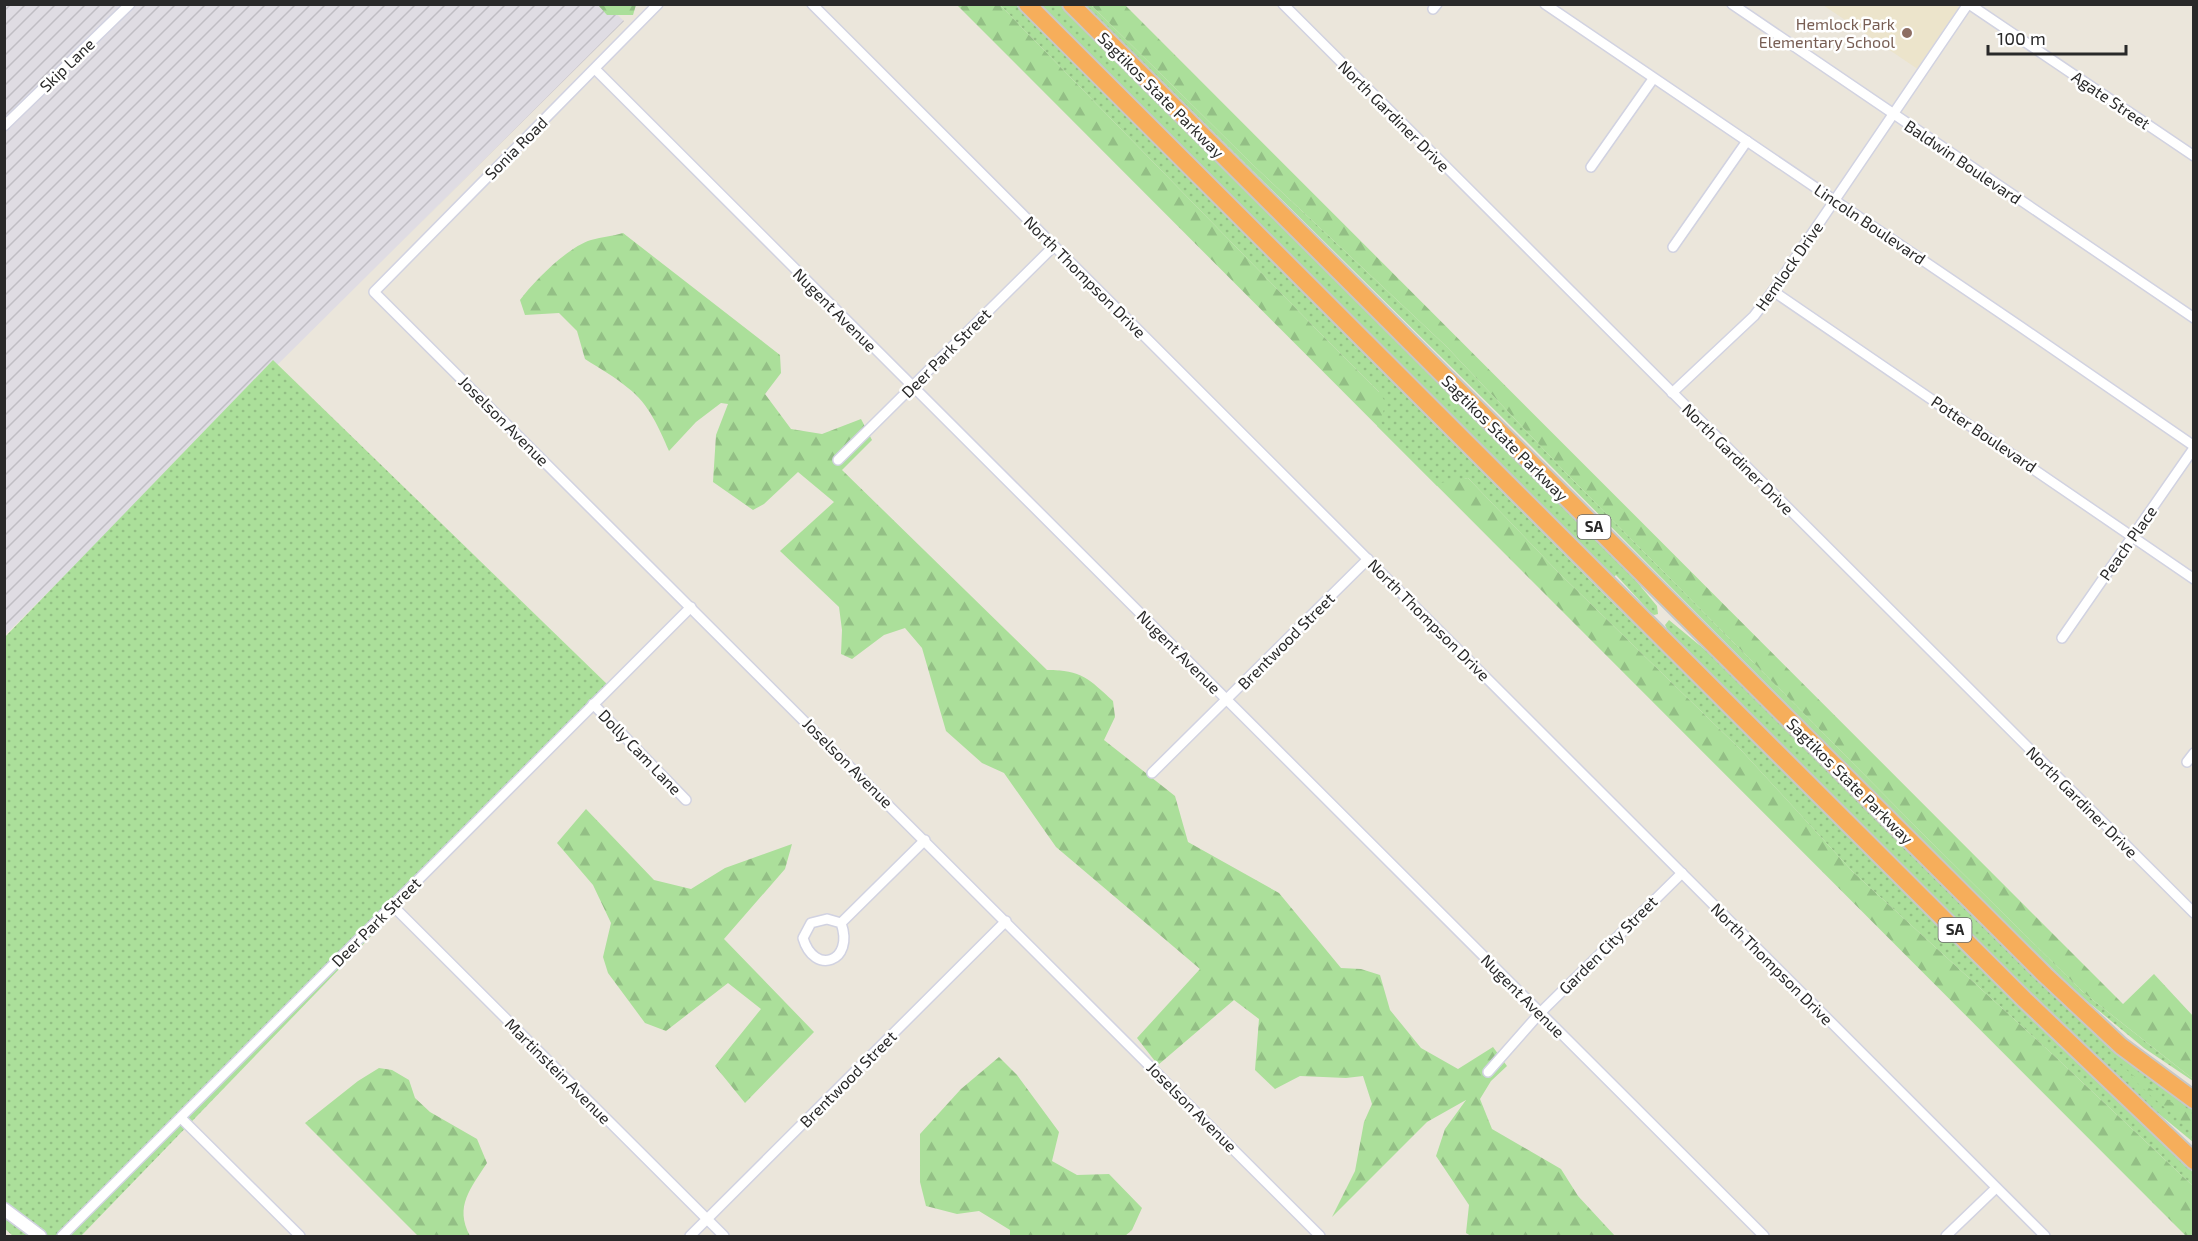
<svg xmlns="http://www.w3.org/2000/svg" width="2198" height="1241" viewBox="0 0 2198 1241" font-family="'Exo 2',sans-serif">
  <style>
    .industrial { fill: url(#industrial-furrows) }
    .education { fill: #ece4cb }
    .grass { fill: url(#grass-dots) }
    .forest { fill: url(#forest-firs) }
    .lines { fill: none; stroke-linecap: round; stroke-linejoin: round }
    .minor-casing { stroke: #d1d2e1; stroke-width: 12 }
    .tertiary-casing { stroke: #d1d2e1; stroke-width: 15 }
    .motorway-casing { stroke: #c7c7c7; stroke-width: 20 }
    .minor { stroke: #fff; stroke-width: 9 }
    .tertiary { stroke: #fff; stroke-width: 12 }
    .motorway { stroke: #f6ae5b; stroke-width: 16 }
    .education-dot { fill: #8d6e63; stroke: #fff; stroke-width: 2 }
    .labels { text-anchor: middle; stroke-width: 5; stroke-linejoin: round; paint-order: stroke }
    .shield { fill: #fff; stroke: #696969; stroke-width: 1.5 }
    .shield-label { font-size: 15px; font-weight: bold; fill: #292929 }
    .education-label { font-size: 16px; fill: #785e54; stroke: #fff; text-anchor: end }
    .street-label { font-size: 16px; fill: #292929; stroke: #fff }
  </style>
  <defs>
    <pattern id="industrial-furrows" width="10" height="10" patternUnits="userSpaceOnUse" patternTransform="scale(1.5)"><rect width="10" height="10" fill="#dfdce3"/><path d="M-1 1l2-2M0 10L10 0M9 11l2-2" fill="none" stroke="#bfbdc3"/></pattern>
    <pattern id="grass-dots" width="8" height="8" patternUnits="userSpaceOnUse" patternTransform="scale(1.5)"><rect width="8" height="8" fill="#abdf9a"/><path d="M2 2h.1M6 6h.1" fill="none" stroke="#93bf85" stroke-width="1.8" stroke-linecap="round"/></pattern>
    <pattern id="forest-firs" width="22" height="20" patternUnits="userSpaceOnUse" patternTransform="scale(1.5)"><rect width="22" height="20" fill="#abdf9a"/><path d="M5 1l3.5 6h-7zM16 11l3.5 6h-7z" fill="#93bf85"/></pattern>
  </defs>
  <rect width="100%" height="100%" fill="#ebe6db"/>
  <polygon class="industrial" points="5,5 607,5 624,21 5,635"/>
  <polygon class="education" points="1823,5 1968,5 1922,72"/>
  <g class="grass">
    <polygon points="1000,5 1016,5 1607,597 2067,1052 2193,1172 2193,1186 2049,1051 1853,872 1741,750 1558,572 1468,478 1437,486 1377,426 1379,392 1317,330"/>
    <polygon points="1035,5 1062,5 1612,552 1657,606 1658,614 1654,615 1650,612 1616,575 1613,578"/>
    <polygon points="1085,5 1091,5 1253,165 1446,346 1565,472 1925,836 2084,993 2193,1079 2193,1081 2144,1048 2076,992 1878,796 1526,441"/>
    <polygon points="273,360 611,688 81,1236 13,1236 4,1228 4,638"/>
    <polygon points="1669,620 1715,658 2078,1017 2131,1064 2193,1106 2193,1142 2102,1067 1706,675 1667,629 1665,625"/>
  </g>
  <g class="forest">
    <polygon points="598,5 636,5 633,15 607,15"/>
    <polygon points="957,5 1000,5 1317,330 1379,392 1386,403 1380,422 1440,483 1468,478 1558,572 1741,750 1853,872 2049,1051 2193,1186 2193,1236 2186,1236"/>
    <polygon points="1091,5 1125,5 2123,1004 2154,974 2193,1016 2193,1079 2084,993 1925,836 1565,472 1446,346 1253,165"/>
    <path d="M 623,233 L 780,355 L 781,373 L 765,394 L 791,429 L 822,434 L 861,419 L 872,440 L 842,470 L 1047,670 C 1082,670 1089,679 1113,701 L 1115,717 L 1104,740 L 1175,796 L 1188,842 L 1279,893 L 1341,968 L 1361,969 L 1380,975 L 1390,1010 L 1421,1048 L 1458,1069 L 1493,1047 L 1507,1066 L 1491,1081 L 1480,1099 L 1492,1129 L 1561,1169 L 1578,1196 L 1615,1236 L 1471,1236 L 1466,1233 L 1469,1205 L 1436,1156 L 1445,1129 L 1466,1100 L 1427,1122 L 1332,1217 L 1355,1171 L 1364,1122 L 1372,1104 L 1363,1076 L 1346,1078 L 1300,1076 L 1275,1089 L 1255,1070 L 1259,1019 L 1234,1000 L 1158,1065 L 1137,1038 L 1200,969 L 1056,847 L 1004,773 L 982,763 L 946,731 L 922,648 L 905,628 L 884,635 L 852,659 L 841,654 L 842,630 L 839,607 L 780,551 L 834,502 L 798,472 L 764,504 L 753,510 L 713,482 L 716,435 L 728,404 L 721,403 L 696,422 L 669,451 C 659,428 649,404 628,388 C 615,377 599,368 585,359 L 577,331 L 559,313 L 525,315 L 520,300 C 534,281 568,247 591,240 C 602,237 613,236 623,233 Z"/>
    <polygon points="586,809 654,880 691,889 725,868 792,844 785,869 724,939 814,1032 745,1103 715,1066 761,1009 728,983 666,1031 645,1023 608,973 603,957 611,923 593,885 557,843"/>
    <polygon points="2105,1052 2146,1086 2193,1116 2193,1131 2151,1096"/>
    <polygon points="999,1057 1017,1075 1059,1132 1052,1161 1077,1175 1109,1174 1142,1208 1132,1230 1125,1236 1010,1236 1010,1230 979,1211 957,1214 926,1206 920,1182 920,1134 961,1089"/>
    <path d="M 379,1068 L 392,1070 L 409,1080 L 415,1098 L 430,1112 L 477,1139 L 487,1163 C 471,1188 454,1206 470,1236 L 418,1236 L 305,1123 L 358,1081 Z"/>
  </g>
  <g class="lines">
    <g class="minor-casing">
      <g id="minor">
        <polyline points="658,4 374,292 1320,1236"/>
        <polyline points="812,4 2045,1236"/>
        <polyline points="1283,4 2194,913"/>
        <polyline points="1545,4 2021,327 2194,446"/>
        <polyline points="1732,4 2194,318"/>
        <polyline points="1969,4 2194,156"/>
        <polyline points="1433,9 1437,4"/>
        <polyline points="595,69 1764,1236"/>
        <polyline points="4,126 130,4"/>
        <polyline points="1591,167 1653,79"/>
        <polyline points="1673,247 1747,141"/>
        <polyline points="1773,291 2194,579"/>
        <polyline points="1672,393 1754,316 1773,291 1968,4"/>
        <polyline points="838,460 1054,246"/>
        <polyline points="2062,638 2194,448"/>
        <polyline points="593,704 686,800"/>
        <polyline points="2187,762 2194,753"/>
        <polyline points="1152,773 1368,559"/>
        <polyline points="392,905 724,1236"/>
        <path d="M 841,923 C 855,962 814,976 803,938 L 811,923 L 827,919 L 841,923 L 925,840"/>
        <polyline points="1488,1072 1540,1013 1682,873"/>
        <polyline points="181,1118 300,1236"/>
        <polyline points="62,1236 691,607"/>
        <polyline points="690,1236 1006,921"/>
        <polyline points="1946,1236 1996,1188"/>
      </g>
    </g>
    <g class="tertiary-casing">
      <polyline id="tertiary" points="4,1209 40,1236"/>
    </g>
    <g class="motorway-casing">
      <g id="motorway">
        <polyline points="1027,4 2025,1000 2194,1161"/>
        <polyline points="1071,4 2045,975 2121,1046 2194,1100"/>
      </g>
    </g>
    <use href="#minor" class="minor"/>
    <use href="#tertiary" class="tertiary"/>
    <use href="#motorway" class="motorway"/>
  </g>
  <circle class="education-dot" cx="1907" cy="33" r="6"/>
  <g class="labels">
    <g class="shield">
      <rect x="1577.5" y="515" width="33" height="24" rx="4.5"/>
      <rect x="1938.5" y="918" width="33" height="24" rx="4.5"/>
    </g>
    <g class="shield-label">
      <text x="1594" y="532">SA</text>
      <text x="1955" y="935">SA</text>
    </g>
    <g class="education-label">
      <text x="1895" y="30">Hemlock Park<tspan x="1895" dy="18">Elementary School</tspan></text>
    </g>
    <g class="street-label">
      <text transform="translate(67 65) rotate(-44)" y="6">Skip Lane</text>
      <text transform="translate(1161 95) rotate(45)" y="6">Sagtikos State Parkway</text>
      <text transform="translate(2111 100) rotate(34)" y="6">Agate Street</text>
      <text transform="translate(1394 116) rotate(45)" y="6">North Gardiner Drive</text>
      <text transform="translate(516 148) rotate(-45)" y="6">Sonia Road</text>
      <text transform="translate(1963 162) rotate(34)" y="6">Baldwin Boulevard</text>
      <text transform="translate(1870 224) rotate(34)" y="6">Lincoln Boulevard</text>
      <text transform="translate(1789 266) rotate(-55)" y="6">Hemlock Drive</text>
      <text transform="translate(1085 277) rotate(45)" y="6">North Thompson Drive</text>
      <text transform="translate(835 310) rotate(45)" y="6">Nugent Avenue</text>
      <text transform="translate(946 353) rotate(-45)" y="6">Deer Park Street</text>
      <text transform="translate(504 421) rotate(45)" y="6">Joselson Avenue</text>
      <text transform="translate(1984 434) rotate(34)" y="6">Potter Boulevard</text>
      <text transform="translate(1505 438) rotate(45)" y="6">Sagtikos State Parkway</text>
      <text transform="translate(1738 459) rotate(45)" y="6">North Gardiner Drive</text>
      <text transform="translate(2128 543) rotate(-55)" y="6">Peach Place</text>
      <text transform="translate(1429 620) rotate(45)" y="6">North Thompson Drive</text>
      <text transform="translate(1286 641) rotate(-45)" y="6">Brentwood Street</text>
      <text transform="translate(1179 652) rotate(45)" y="6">Nugent Avenue</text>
      <text transform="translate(640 752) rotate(46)" y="6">Dolly Cam Lane</text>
      <text transform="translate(848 763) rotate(45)" y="6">Joselson Avenue</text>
      <text transform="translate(1850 781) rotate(45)" y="6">Sagtikos State Parkway</text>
      <text transform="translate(2082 802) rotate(45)" y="6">North Gardiner Drive</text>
      <text transform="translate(376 922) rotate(-45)" y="6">Deer Park Street</text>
      <text transform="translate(1608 945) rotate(-45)" y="6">Garden City Street</text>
      <text transform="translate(1772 964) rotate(45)" y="6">North Thompson Drive</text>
      <text transform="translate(1523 996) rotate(45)" y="6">Nugent Avenue</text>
      <text transform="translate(558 1071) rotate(45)" y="6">Martinstein Avenue</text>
      <text transform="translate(848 1079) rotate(-45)" y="6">Brentwood Street</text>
      <text transform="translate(1192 1107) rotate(45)" y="6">Joselson Avenue</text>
    </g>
  </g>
  <rect width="2198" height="1241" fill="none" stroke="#292929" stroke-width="12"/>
  <path d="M1988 45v9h138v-9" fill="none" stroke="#292929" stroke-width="3"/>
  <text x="1997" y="45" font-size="18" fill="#292929" stroke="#ffffff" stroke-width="4.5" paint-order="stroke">100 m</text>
</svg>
